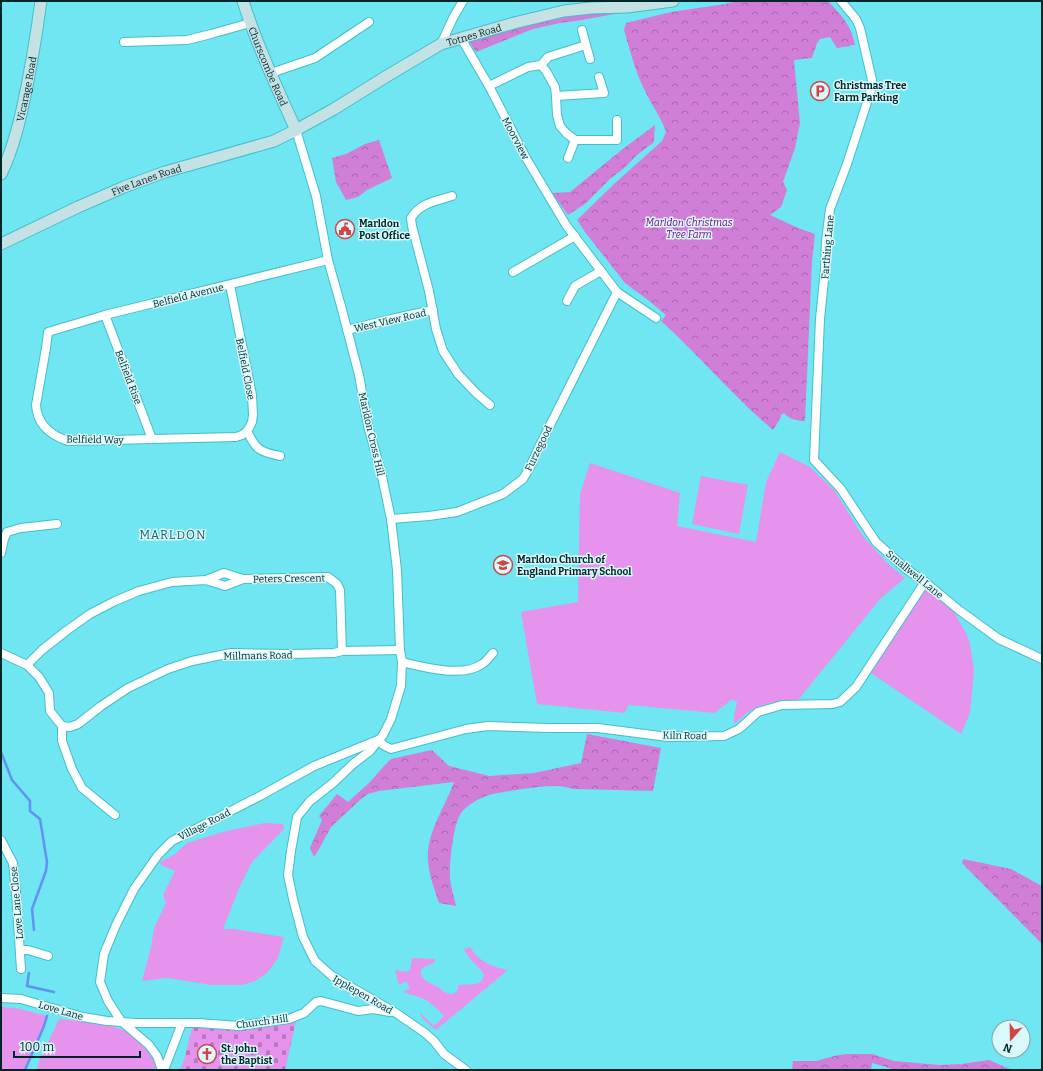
<svg xmlns="http://www.w3.org/2000/svg" width="1043" height="1071" viewBox="0 0 1043 1071" font-family="Bitter,serif">
  <style>
    .green { fill: #e693ee }
    .forest { fill: url(#forest-crowns) }
    .cemetery { fill: url(#cemetery-stones) }
    .lines { fill: none; stroke-linecap: round; stroke-linejoin: round }
    .stream { stroke: #6291f4; stroke-width: 2.5 }
    .street-casing { stroke: #43bfca; stroke-width: 10 }
    .secondary-casing { stroke: #43bfca; stroke-width: 13 }
    .street { stroke: #fff; stroke-width: 8 }
    .secondary { stroke: #c4e2e4; stroke-width: 11 }
    .labels { text-anchor: middle; stroke-width: 3; stroke-linejoin: round; paint-order: stroke }
    .street-label { font-size: 10px; fill: #002529; stroke: #daf9fc }
    .poi-label { font-size: 10px; font-weight: bold; fill: #002529; stroke: #daf9fc; text-anchor: start }
    .park-label { font-size: 10px; font-style: italic; fill: #72027e; stroke: #daf9fc }
    .quarter-label { font-size: 12px; letter-spacing: 1px; fill: #1f6066; stroke: #daf9fc }
  </style>
  <defs>
    <pattern id="forest-crowns" width="20" height="18" patternUnits="userSpaceOnUse"><rect width="20" height="18" fill="#d17ed9"/><path d="M2 6a3 3 0 1 1 6 0M12 15a3 3 0 1 1 6 0" fill="none" stroke="#a767b0"/></pattern>
    <pattern id="cemetery-stones" width="16" height="16" patternUnits="userSpaceOnUse"><rect width="16" height="16" fill="#e693ee"/><path d="M2 7V4a2 2 0 0 1 4 0v3zM10 15v-3a2 2 0 0 1 4 0v3z" fill="#b878c1"/></pattern>
  </defs>
  <rect width="100%" height="100%" fill="#6fe6f1"/>
  <g class="green">
    <polygon points="780,452 810,467 835,491 863,536 887,563 905,578 881,598 798,700 773,702 751,710 734,724 734,716 737,701 731,700 715,713 629,705 624,713 537,704 521,612 578,602 580,494 590,463 680,493 677,526 756,542 766,482"/>
    <polygon points="701,476 748,485 739,534 692,524"/>
    <polygon points="926,589 954,612 966,633 970,644 974,671 970,713 961,734 871,673"/>
    <polygon points="265,823 283,824 284,829 252,862 240,886 223,929 233,929 284,937 278,958 267,973 255,981 242,985 212,985 167,978 142,981 151,947 154,928 166,903 163,895 175,871 161,865 160,862 175,854 187,843 226,831"/>
    <path d="M 470,947 C 479,962 492,967 508,970 L 436,1030 L 424,1020 L 419,1012 L 434,1026 L 444,1016 C 437,1009 430,1001 421,998 C 415,995 409,995 403,992 L 410,988 L 406,981 L 399,985 L 395,970 C 400,970 405,974 410,970 L 412,958 L 434,959 L 435,960 L 434,963 C 430,965 422,966 421,971 C 419,980 433,984 438,987 C 443,991 449,996 455,993 C 458,991 458,987 459,985 C 469,984 483,987 484,974 C 479,967 466,956 464,949 Z"/>
    <polygon points="1,1007 16,1008 47,1016 44,1026 25,1070 1,1070"/>
    <polygon points="59,1019 90,1022 109,1025 126,1031 144,1045 152,1054 157,1066 154,1070 37,1070 38,1064"/>
  </g>
  <g class="forest">
    <path d="M 738,1 L 828,1 C 842,16 851,25 855,45 L 850,45 L 850,46 L 837,48 L 830,37 L 820,39 L 817,43 L 812,58 L 794,60 L 800,123 L 795,148 L 783,182 L 787,190 L 781,207 L 770,215 L 798,228 L 815,234 L 812,261 L 805,421 C 797,421 789,419 784,413 L 781,415 L 780,419 L 773,430 C 733,396 700,356 661,321 L 666,315 L 648,300 L 625,283 L 585,232 L 577,220 L 614,184 L 662,141 L 666,132 C 661,117 652,105 645,91 C 635,71 630,50 624,30 L 626,23 L 671,12 L 725,4 Z"/>
    <polygon points="615,9 620,13 576,21 560,23 533,29 476,52 468,40 552,17"/>
    <polygon points="655,125 654,142 637,155 623,169 611,178 585,204 568,215 552,193 570,192 624,148"/>
    <polygon points="379,140 392,178 367,190 358,197 346,200 336,182 332,158 346,154 365,144"/>
    <path d="M 587,734 L 661,748 L 653,791 C 627,790 602,790 576,789 C 570,789 564,786 558,786 C 542,786 526,788 510,791 C 503,792 495,793 489,795 C 479,798 467,805 461,813 C 453,824 449,865 450,879 C 451,888 454,897 456,906 L 439,903 C 435,890 429,876 428,861 C 426,832 445,808 454,782 L 412,787 L 379,791 L 368,794 L 361,799 L 331,827 L 319,849 L 314,857 L 310,848 L 322,820 L 319,816 L 337,794 L 348,802 L 370,782 L 384,766 L 391,759 L 432,750 L 449,766 L 489,776 L 534,773 L 581,763 Z"/>
    <polygon points="963,859 1011,869 1042,886 1042,944 962,863"/>
    <polygon points="847,1054 872,1054 894,1061 940,1065 961,1064 989,1060 1012,1070 896,1070 872,1063 871,1070 792,1070 793,1061 816,1061 838,1055"/>
  </g>
  <polygon class="cemetery" points="296,1021 285,1070 180,1070 184,1060 193,1024 248,1028"/>
  <g class="lines">
    <g class="stream">
      <polyline points="1,752 12,780 30,801 30,811 40,819 47,862 46,871 32,909 34,930"/>
      <polyline points="29,973 27,986 54,992"/>
      <polyline points="25,1070 44,1026 47,1016"/>
    </g>
    <g class="street-casing">
      <g id="street">
        <polyline points="841,1 856,19 860,28 872,80 871,90 847,164 830,209 826,241 825,270 820,319 814,460 841,489 876,542 906,569 925,582 959,610 999,639 1042,659"/>
        <polyline points="582,30 586,45"/>
        <polyline points="461,38 489,86 526,158 566,225 617,292 656,318"/>
        <polyline points="124,42 187,40 211,34 250,23"/>
        <polyline points="441,44 454,16 463,1"/>
        <polyline points="541,65 548,57 586,45 590,59"/>
        <polyline points="271,73 315,58 369,22"/>
        <polyline points="489,86 528,67 541,65 546,71 555,87 556,96 557,115 560,126 566,133 575,140 617,140 617,120"/>
        <polyline points="556,96 604,93 599,77"/>
        <polyline points="296,130 316,196 328,260 341,306 359,375 368,426 381,472 391,519 397,570 400,650 402,662 401,686 391,719 383,735 370,751 353,764 333,783 310,801 297,817 291,851 288,875 293,899 303,937 315,961 332,976 396,1013 425,1033 434,1041 444,1054 466,1070"/>
        <polyline points="568,158 575,140"/>
        <path d="M 452,196 C 436,201 420,203 411,218 L 412,226 L 429,291 L 436,329 L 443,351 L 458,374 L 476,393 L 490,405"/>
        <polyline points="513,272 575,236"/>
        <path d="M 230,285 L 252,395 L 253,415 L 252,422 L 249,428 L 247,431 C 256,450 260,452 280,456"/>
        <polyline points="567,301 575,286 601,271"/>
        <polyline points="105,315 152,439"/>
        <polyline points="347,330 391,319 433,310"/>
        <path d="M 247,431 L 242,435 L 236,437 L 68,441 C 50,435 37,424 36,405 L 46,348 L 48,332 L 105,315 L 328,260"/>
        <polyline points="391,519 429,516 457,512 503,494 523,479 530,467 538,449 617,292"/>
        <polyline points="1,553 4,539 7,532 21,528 57,524"/>
        <polyline points="206,580 224,573 243,579 328,577 337,584 340,590 342,651"/>
        <polyline points="1,653 27,665 39,677 49,693 50,711 62,726 62,741 72,769 82,788 115,815"/>
        <path d="M 402,662 C 423,667 463,678 482,664 C 486,662 490,656 493,653"/>
        <polyline points="27,665 42,650 66,631 90,614 115,601 139,591 172,582 206,580 225,586 243,579"/>
        <polyline points="62,726 70,727 78,724 101,706 128,688 168,669 192,661 231,653 291,654 334,653 342,651 400,650"/>
        <polyline points="379,740 383,745 391,749 466,729 488,726 549,728 598,728 668,737 724,736 739,729 758,712 782,705 833,704 840,702 856,687 925,582"/>
        <polyline points="1,840 13,863 16,892 21,969"/>
        <polyline points="20,950 28,950 48,956"/>
        <polyline points="1,998 21,999 83,1017 107,1021 136,1023 198,1023 239,1026 289,1019 304,1013 316,1002 321,1001 358,1011 373,1009 390,1012"/>
        <polyline points="162,1070 157,1056 149,1045 121,1021 108,1001 100,982 104,954 116,925 134,889 158,855 172,841 260,796 314,766 378,740"/>
        <polyline points="164,1070 182,1023"/>
      </g>
    </g>
    <g class="secondary-casing">
      <g id="secondary">
        <path id="s1" d="M 243,1 C 257,45 277,88 296,130"/>
        <path id="s2" d="M 1,174 C 11,154 17,132 22,110 C 30,74 36,38 41,1"/>
        <path id="s3" d="M 1,244 L 78,207 L 124,187 L 165,172 L 274,141 L 296,130 L 334,109 L 387,76 L 441,44 L 514,23 L 564,11 L 591,8 L 627,7 L 673,1"/>
      </g>
    </g>
    <use href="#street" class="street"/>
    <use href="#secondary" class="secondary"/>
  </g>
  <defs>
    <g id="parking-ring" transform="scale(1)"><circle r="9.5" fill="#daf9fc" stroke="#d34446" stroke-width="1.5"/><path d="M-3.5-5.5H1a3.5 3.5 0 0 1 0 7H-1V5.5H-3.5ZM-1-3.4V-.6H.8a1.4 1.4 0 0 0 0-2.8Z" fill="#d34446"/></g>
    <g id="civic-ring" transform="scale(1)"><circle r="9.5" fill="#daf9fc" stroke="#d34446" stroke-width="1.5"/><path d="M-.6-6.5H3V-4.5H.6V-3L4-1V1h2V6H-6V1h2V-1L-.6-3ZM-1.2 2.5V6h2.4V2.5Z" fill="#d34446"/></g>
    <g id="school-ring" transform="scale(1)"><circle r="9.5" fill="#daf9fc" stroke="#d34446" stroke-width="1.5"/><path d="M0-5L7-2L0 1L-7-2ZM-4 1L0 2.5L4 1V4Q0 6-4 4Z" fill="#d34446"/></g>
    <g id="church-ring" transform="scale(1)"><circle r="9.5" fill="#daf9fc" stroke="#d34446" stroke-width="1.5"/><path d="M-1.2-6h2.4v3.5h3.3v2.4h-3.3V6h-2.4V-.1h-3.3v-2.4h3.3Z" fill="#d34446"/></g>
  </defs>
  <g fill-rule="evenodd">
    <use href="#parking-ring" x="820" y="91"/>
    <use href="#civic-ring" x="345" y="229"/>
    <use href="#school-ring" x="503" y="565"/>
    <use href="#church-ring" x="207" y="1054"/>
  </g>
  <g class="labels">
    <g class="street-label">
      <text dy="4" stroke="none"><textPath href="#s3" startOffset="520">Totnes Road</textPath></text>
      <text dy="4" stroke="none"><textPath href="#s1" startOffset="70">Churscombe Road</textPath></text>
      <text dy="4" stroke="none"><textPath href="#s2" startOffset="89">Vicarage Road</textPath></text>
      <text transform="translate(516 138) rotate(62)" y="4">Moorview</text>
      <text dy="4" stroke="none"><textPath href="#s3" startOffset="159">Five Lanes Road</textPath></text>
      <text transform="translate(827 247) rotate(-85)" y="4">Farthing Lane</text>
      <text transform="translate(188 295) rotate(-14)" y="4">Belfield Avenue</text>
      <text transform="translate(390 320) rotate(-13)" y="4">West View Road</text>
      <text transform="translate(246 369) rotate(79)" y="4">Belfield Close</text>
      <text transform="translate(129 377) rotate(69)" y="4">Belfield Rise</text>
      <text transform="translate(372 434) rotate(77)" y="4">Marldon Cross Hill</text>
      <text transform="translate(95 439) rotate(1)" y="4">Belfield Way</text>
      <text transform="translate(538 448) rotate(-64)" y="4">Furzegood</text>
      <text transform="translate(915 574) rotate(39)" y="4">Smallwell Lane</text>
      <text transform="translate(289 578) rotate(-1)" y="4">Peters Crescent</text>
      <text transform="translate(258 655) rotate(-1)" y="4">Millmans Road</text>
      <text transform="translate(685 735) rotate(1)" y="4">Kiln Road</text>
      <text transform="translate(204 824) rotate(-27)" y="4">Village Road</text>
      <text transform="translate(16 903) rotate(-95)" y="4">Love Lane Close</text>
      <text transform="translate(363 994) rotate(30)" y="4">Ipplepen Road</text>
      <text transform="translate(61 1010) rotate(16)" y="4">Love Lane</text>
      <text transform="translate(262 1021) rotate(-8)" y="4">Church Hill</text>
    </g>
    <g class="poi-label">
      <text x="834" y="89">Christmas Tree<tspan x="834" dy="12">Farm Parking</tspan></text>
      <text x="359" y="227">Marldon<tspan x="359" dy="12">Post Office</tspan></text>
      <text x="517" y="563">Marldon Church of<tspan x="517" dy="12">England Primary School</tspan></text>
      <text x="221" y="1052">St. John<tspan x="221" dy="12">the Baptist</tspan></text>
    </g>
    <g class="park-label">
      <text x="689" y="226">Marldon Christmas<tspan x="689" dy="12">Tree Farm</tspan></text>
    </g>
    <g class="quarter-label">
      <text x="173" y="539">MARLDON</text>
    </g>
  </g>
  <rect width="1043" height="1071" fill="none" stroke="#002529" stroke-width="4"/>
  <g transform="translate(1011 1039) rotate(200)"><circle r="19" fill="#daf9fc" stroke="#83a4a8"/>
  <path d="M0-3L7 15L0 10L-7 15Z" fill="#d34446"/>
  <text y="-6" font-size="11" font-weight="bold" text-anchor="middle" fill="#002529">N</text>
  </g>
  <path d="M14 1051v6h126v-6" fill="none" stroke="#002529" stroke-width="2"/>
  <text x="20" y="1051" font-size="12" fill="#002529" stroke="#daf9fc" stroke-width="3" paint-order="stroke">100 m</text>
</svg>
